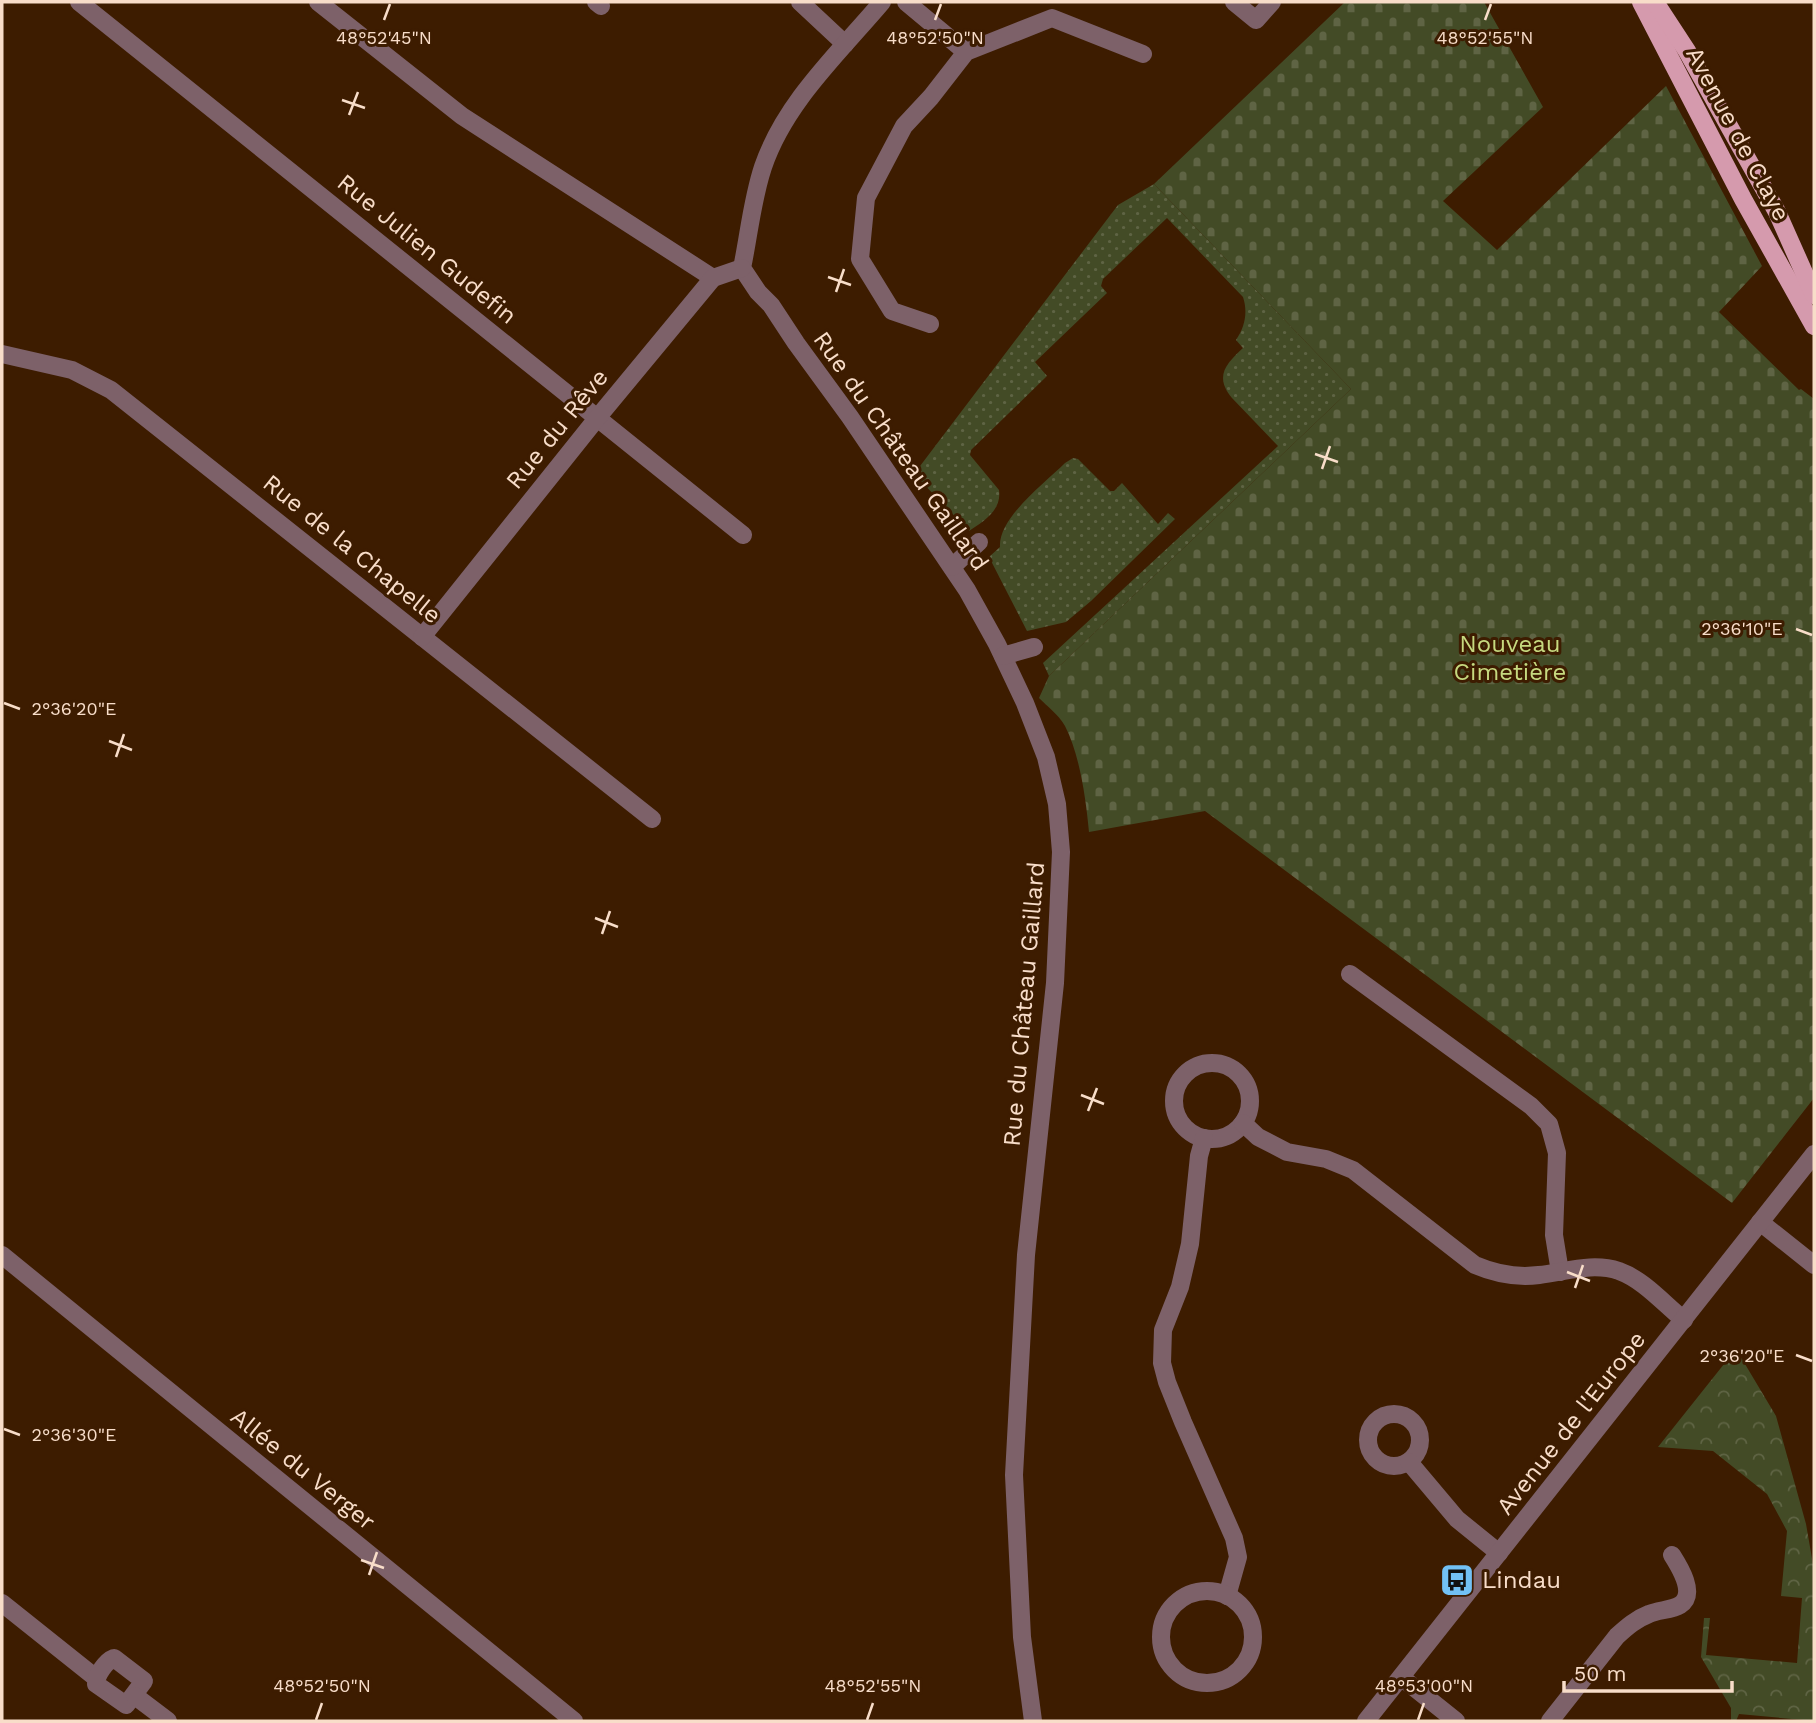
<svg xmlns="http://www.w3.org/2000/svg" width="1816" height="1723" viewBox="0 0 1816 1723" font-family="'Work Sans',sans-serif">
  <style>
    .grass { fill: url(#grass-dots) }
    .cemetery { fill: url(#cemetery-stones) }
    .park { fill: url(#park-crowns) }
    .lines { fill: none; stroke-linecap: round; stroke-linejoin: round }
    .street { stroke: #7d6169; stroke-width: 18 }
    .primary { stroke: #d59aad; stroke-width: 18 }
    .ticks { fill: none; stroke: #f8ddc9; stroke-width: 2.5 }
    .labels { text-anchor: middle; stroke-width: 6; stroke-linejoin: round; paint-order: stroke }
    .street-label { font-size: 24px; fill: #f8ddc9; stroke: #3d1c00 }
    .park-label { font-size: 24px; fill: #c6d97f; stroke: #3d1c00 }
    .poi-label { font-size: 24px; fill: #f8ddc9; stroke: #3d1c00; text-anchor: start }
    .ticks-label { font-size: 18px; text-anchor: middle; fill: #f8ddc9; stroke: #3d1c00; stroke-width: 6; stroke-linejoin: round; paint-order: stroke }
  </style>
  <defs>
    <pattern id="grass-dots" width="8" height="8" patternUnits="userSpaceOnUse" patternTransform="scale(1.75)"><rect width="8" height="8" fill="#434b26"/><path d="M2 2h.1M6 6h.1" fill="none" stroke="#5f6444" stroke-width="1.8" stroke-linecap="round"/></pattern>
    <pattern id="cemetery-stones" width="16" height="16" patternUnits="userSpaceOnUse" patternTransform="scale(1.75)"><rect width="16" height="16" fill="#434b26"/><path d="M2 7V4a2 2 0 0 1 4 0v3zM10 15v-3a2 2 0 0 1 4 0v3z" fill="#5f6444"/></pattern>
    <pattern id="park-crowns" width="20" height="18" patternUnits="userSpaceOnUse" patternTransform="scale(1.75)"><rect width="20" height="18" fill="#434b26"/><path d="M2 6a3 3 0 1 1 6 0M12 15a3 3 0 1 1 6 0" fill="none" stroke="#5f6444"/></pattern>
  </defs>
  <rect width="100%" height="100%" fill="#3d1c00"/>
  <g class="grass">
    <path d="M 1154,184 L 1351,389 L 1049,676 L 1043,663 L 1278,446 L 1232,398 C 1214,376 1226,364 1243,348 L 1236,340 C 1245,327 1248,312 1243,297 L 1167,218 L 1103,279 L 1101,286 L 1107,293 L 1035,362 L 1047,376 L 971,450 L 970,455 L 999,490 C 1002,510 984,521 969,531 L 914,474 L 1118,205 Z"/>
    <path d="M 1073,458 L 1078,459 L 1110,491 L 1114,491 L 1122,483 L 1158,524 L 1168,513 L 1175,519 L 1091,601 L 1066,622 L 1027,631 L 989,557 L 1000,547 C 998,518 1045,483 1065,463 Z"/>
  </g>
  <path class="cemetery" d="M 1345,2 L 1484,2 L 1543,107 L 1443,201 L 1497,250 L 1666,86 L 1762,266 L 1719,312 L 1799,390 L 1801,389 L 1814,399 L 1814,1098 L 1732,1203 L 1205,811 L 1089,832 C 1086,800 1080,755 1065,726 C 1059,715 1047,706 1039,698 L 1049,676 L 1351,389 L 1154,184 Z"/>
  <polygon class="park" points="1736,1349 1776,1416 1806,1524 1814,1570 1814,1721 1739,1714 1736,1721 1731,1721 1731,1708 1701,1657 1704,1618 1710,1618 1706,1655 1797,1663 1802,1598 1781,1596 1787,1531 1767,1494 1713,1451 1658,1447"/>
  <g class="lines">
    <g class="street">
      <polyline points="79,2 743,535"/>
      <polyline points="318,2 462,116 713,278"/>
      <polyline points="596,2 601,6"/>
      <polyline points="800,2 845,44"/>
      <path d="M 882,2 C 839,53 785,102 763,167 C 752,200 749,235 742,268 L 758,292 L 771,305 L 796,343 L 850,417 L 967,590 L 997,644 L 1025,703 L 1046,757 L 1057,804 L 1061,852 L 1055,983 L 1026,1255 L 1014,1475 L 1022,1637 L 1033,1721"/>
      <polyline points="906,2 966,52"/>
      <polyline points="1234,2 1256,20 1272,2"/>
      <polyline points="930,324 892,311 860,259 866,198 904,126 931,97 966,52 1052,18 1143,54"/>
      <polyline points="2,354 72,370 111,390 652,819"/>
      <polyline points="952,567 979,542"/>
      <polyline points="422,637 598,417 713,278 742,268"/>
      <polyline points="1003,656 1034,647"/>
      <polyline points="1350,974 1531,1106 1549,1124 1557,1153 1554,1235 1560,1272"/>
      <circle cx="1212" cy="1101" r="38"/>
      <path d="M 1243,1123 L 1258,1137 L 1287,1152 L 1326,1159 L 1353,1170 L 1475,1265 C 1496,1274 1516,1278 1539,1275 C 1566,1272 1592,1262 1619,1271 C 1644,1280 1664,1304 1684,1320"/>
      <polyline points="1204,1138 1199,1156 1190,1244 1180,1287 1163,1330 1162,1363 1167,1382 1183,1422 1234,1538 1238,1557 1227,1596"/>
      <polyline points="1760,1222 1814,1265"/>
      <polyline points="2,1255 574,1721"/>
      <circle cx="1394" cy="1440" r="26"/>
      <polyline points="1409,1462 1457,1519 1499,1553"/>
      <circle cx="1207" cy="1637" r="46"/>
      <polyline points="2,1603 96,1678"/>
      <path d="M 114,1658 L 144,1681 L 126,1705 L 96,1684 C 96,1675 106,1661 114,1658 Z"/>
      <polyline points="1401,1677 1456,1721"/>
      <polyline points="135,1696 168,1721"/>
      <polyline points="1366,1721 1814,1154"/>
      <path d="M 1550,1721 L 1617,1636 C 1627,1627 1636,1619 1649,1614 C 1658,1610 1672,1610 1680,1605 C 1697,1594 1679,1566 1672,1555"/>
    </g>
    <g class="primary">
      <polyline points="1641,2 1743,199 1814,326"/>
      <polyline points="1655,2 1687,51 1777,212 1814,295"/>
    </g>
  </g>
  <path class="ticks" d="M 384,20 L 390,4M 935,20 L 941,4M 1485,20 L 1491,4M 342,100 L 365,108M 349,115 L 358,92M 828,277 L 851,285M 836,292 L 844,269M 1315,454 L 1338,462M 1322,469 L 1330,446M 1796,629 L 1812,635M 4,703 L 20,709M 109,741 L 132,750M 116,757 L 124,734M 595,918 L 618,927M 602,934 L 610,911M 1081,1095 L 1104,1104M 1088,1111 L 1097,1088M 1567,1272 L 1590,1281M 1575,1288 L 1583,1265M 1796,1355 L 1812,1361M 4,1429 L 20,1435M 361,1560 L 384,1568M 369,1575 L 377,1552M 316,1720 L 322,1703M 867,1720 L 873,1703M 1418,1720 L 1424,1703"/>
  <defs>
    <g id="bus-square" transform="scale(1.75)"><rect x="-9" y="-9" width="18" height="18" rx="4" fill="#72c1f5" stroke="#3d1c00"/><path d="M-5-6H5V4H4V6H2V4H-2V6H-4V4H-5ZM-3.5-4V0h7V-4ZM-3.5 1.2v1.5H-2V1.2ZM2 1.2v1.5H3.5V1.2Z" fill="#111"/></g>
  </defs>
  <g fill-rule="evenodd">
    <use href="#bus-square" x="1457" y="1580"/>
  </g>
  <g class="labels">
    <g class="street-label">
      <text transform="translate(1738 134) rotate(62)" y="8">Avenue de Claye</text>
      <text transform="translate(427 249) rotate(39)" y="8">Rue Julien Gudefin</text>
      <text transform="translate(557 429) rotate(-51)" y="8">Rue du Rêve</text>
      <text transform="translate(901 451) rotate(55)" y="8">Rue du Château Gaillard</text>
      <text transform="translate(352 549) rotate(39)" y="8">Rue de la Chapelle</text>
      <text transform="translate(1024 1004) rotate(-85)" y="8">Rue du Château Gaillard</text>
      <text transform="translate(1571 1423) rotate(-52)" y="8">Avenue de l'Europe</text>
      <text transform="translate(303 1469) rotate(39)" y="8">Allée du Verger</text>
    </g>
    <g class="park-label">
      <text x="1510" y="652">Nouveau<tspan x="1510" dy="28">Cimetière</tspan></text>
    </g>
    <g class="poi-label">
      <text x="1482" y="1588">Lindau</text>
    </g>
  </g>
  <g class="ticks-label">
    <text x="384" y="44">48°52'45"N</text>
    <text x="935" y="44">48°52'50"N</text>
    <text x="1485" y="44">48°52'55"N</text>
    <text x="1742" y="635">2°36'10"E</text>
    <text x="74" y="715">2°36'20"E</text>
    <text x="1742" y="1362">2°36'20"E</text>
    <text x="74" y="1441">2°36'30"E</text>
    <text x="322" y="1692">48°52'50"N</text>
    <text x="873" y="1692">48°52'55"N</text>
    <text x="1424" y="1692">48°53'00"N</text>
  </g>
  <rect width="1816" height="1723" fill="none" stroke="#f8ddc9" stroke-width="7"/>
  <path d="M1564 1681v10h168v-10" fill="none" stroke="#f8ddc9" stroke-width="3.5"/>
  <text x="1574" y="1681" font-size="21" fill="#f8ddc9" stroke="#3d1c00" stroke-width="5" paint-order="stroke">50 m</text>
</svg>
